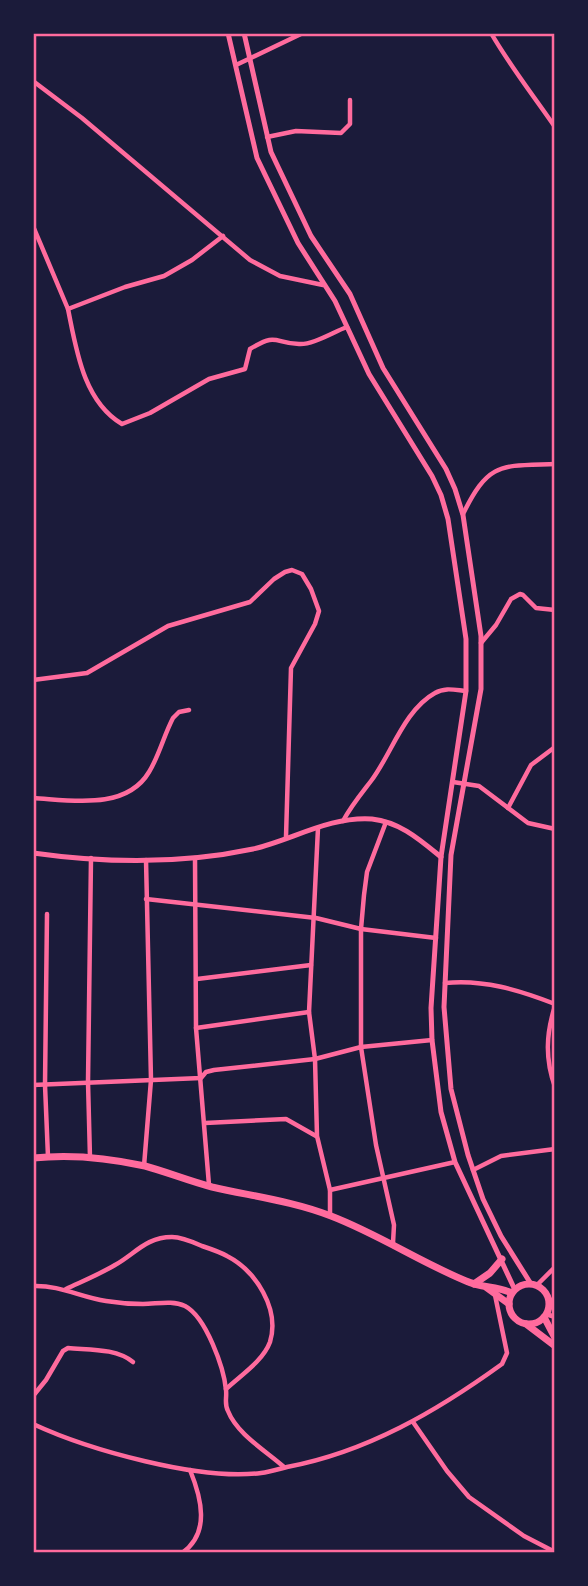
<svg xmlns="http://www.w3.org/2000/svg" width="588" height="1586" viewBox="0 0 588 1586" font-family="'Zilla Slab',serif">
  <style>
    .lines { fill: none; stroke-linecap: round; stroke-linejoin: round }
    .minor { stroke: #ff6b9d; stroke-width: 4.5 }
    .tertiary { stroke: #ff6b9d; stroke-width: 5 }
    .trunk { stroke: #ff6b9d; stroke-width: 7 }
    .neatline { fill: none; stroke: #ff6b9d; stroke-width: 2.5 }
  </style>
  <rect width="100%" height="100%" fill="#1b1b3a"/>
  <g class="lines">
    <g class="minor">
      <path d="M 491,33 C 510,66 533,95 555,127"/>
      <polyline points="236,65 303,33"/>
      <polyline points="33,81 82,118 250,260 280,276 323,285"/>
      <polyline points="267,137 296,131 341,133 350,124 350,100"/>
      <polyline points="33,226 68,309 125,287 164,276 192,260 223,236"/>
      <path d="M 68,309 C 76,348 83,401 122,424 L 150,413 L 209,379 L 245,369 L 250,349 C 278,332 273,343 299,344 C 313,345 333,332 347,327"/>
      <path d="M 463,514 C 489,461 501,466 555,464"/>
      <polyline points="481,643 496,625 511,599 520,594 523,595 536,608 555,610"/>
      <polyline points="33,680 87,673 168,626 250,602 274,579 285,572 292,570 302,574 311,589 319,611 315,624 291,668 286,837"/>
      <polyline points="453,782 479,786 528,823 555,829"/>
      <path d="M 33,798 C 70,800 126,811 149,772 C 159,756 164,735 173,718 L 179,712 L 189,710"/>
      <polyline points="508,808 531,765 555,747"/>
      <path d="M 343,821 C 351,806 361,794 371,781 C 391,755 404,710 435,693 C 445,687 455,690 466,691"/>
      <polyline points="386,822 367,872 364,895 361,929 361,1047 376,1145 394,1225 393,1243"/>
      <polyline points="318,828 309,1012 315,1059 317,1136 330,1190 330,1215"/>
      <polyline points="195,858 196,1028 209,1185"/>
      <polyline points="146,899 316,918 361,929 436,938"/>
      <polyline points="47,914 45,1085 48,1157"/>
      <polyline points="197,979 311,965"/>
      <path d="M 445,983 C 483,979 519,990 555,1004"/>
      <path d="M 555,1006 C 546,1034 545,1059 555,1087"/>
      <polyline points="196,1028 309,1012"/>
      <polyline points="33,1085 201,1078 206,1072 214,1070 315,1059 361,1047 432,1040"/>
      <polyline points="205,1123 286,1119 316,1136"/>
      <polyline points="90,1158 88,1082 91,858"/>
      <polyline points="144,1166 151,1080 146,860"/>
      <polyline points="473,1170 501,1156 555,1149"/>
      <polyline points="330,1190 455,1162"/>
      <polyline points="537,1285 555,1267"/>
      <path d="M 33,1286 C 60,1285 80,1297 106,1301 C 118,1303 131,1304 143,1304 C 157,1304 172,1300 185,1306 C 206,1317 224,1368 226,1390 C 227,1398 224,1404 228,1411 C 237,1434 266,1451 284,1467"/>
      <path d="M 66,1289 C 83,1281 100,1274 115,1265 C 135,1254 146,1237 172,1237 C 182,1237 193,1242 202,1246 C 211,1249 220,1252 227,1256 C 256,1271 280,1309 270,1342 C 263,1361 241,1375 226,1389"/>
      <path d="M 33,1396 L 46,1380 L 63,1351 L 68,1348 C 89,1350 116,1348 133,1362"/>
      <polyline points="413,1422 447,1471 469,1497 524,1536 555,1552"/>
      <path d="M 33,1424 C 89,1450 200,1481 261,1473 C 270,1472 279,1469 287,1467 C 367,1452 437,1411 502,1364 L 507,1353 L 495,1295"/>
      <path d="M 182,1553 C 211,1533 201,1497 190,1470"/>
    </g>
    <g class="tertiary">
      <polyline points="228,33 257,158 298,243 335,301 369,374 432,476 441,495 448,519 466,639 466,691 441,857 431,1008 432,1040 441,1112 455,1162 515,1290"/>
      <polyline points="244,33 271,152 311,236 350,294 383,368 446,469 455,489 463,515 481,636 481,689 451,855 444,1007 451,1089 468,1155 483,1199 501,1236 531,1284"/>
      <path d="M 33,853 C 104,863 182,864 253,849 C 292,840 330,816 372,819 C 400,822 420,840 441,857"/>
      <polyline points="548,1298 555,1304"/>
      <polyline points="546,1314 555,1317"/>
    </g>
    <g class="trunk">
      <path d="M 33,1158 C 70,1154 109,1158 145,1166 C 167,1172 189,1181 212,1187 C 251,1196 293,1201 331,1216 C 378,1234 420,1262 466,1281 C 481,1288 497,1286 512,1293"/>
      <polyline points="474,1284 490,1273 502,1259"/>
      <circle cx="529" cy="1304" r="20"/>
      <polyline points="487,1288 509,1304"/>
      <polyline points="544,1317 555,1338"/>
      <polyline points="526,1324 555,1346"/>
    </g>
  </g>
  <rect width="588" height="1586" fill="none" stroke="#1b1b3a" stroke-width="70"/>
  <rect x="35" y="35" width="518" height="1516" class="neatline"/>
</svg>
